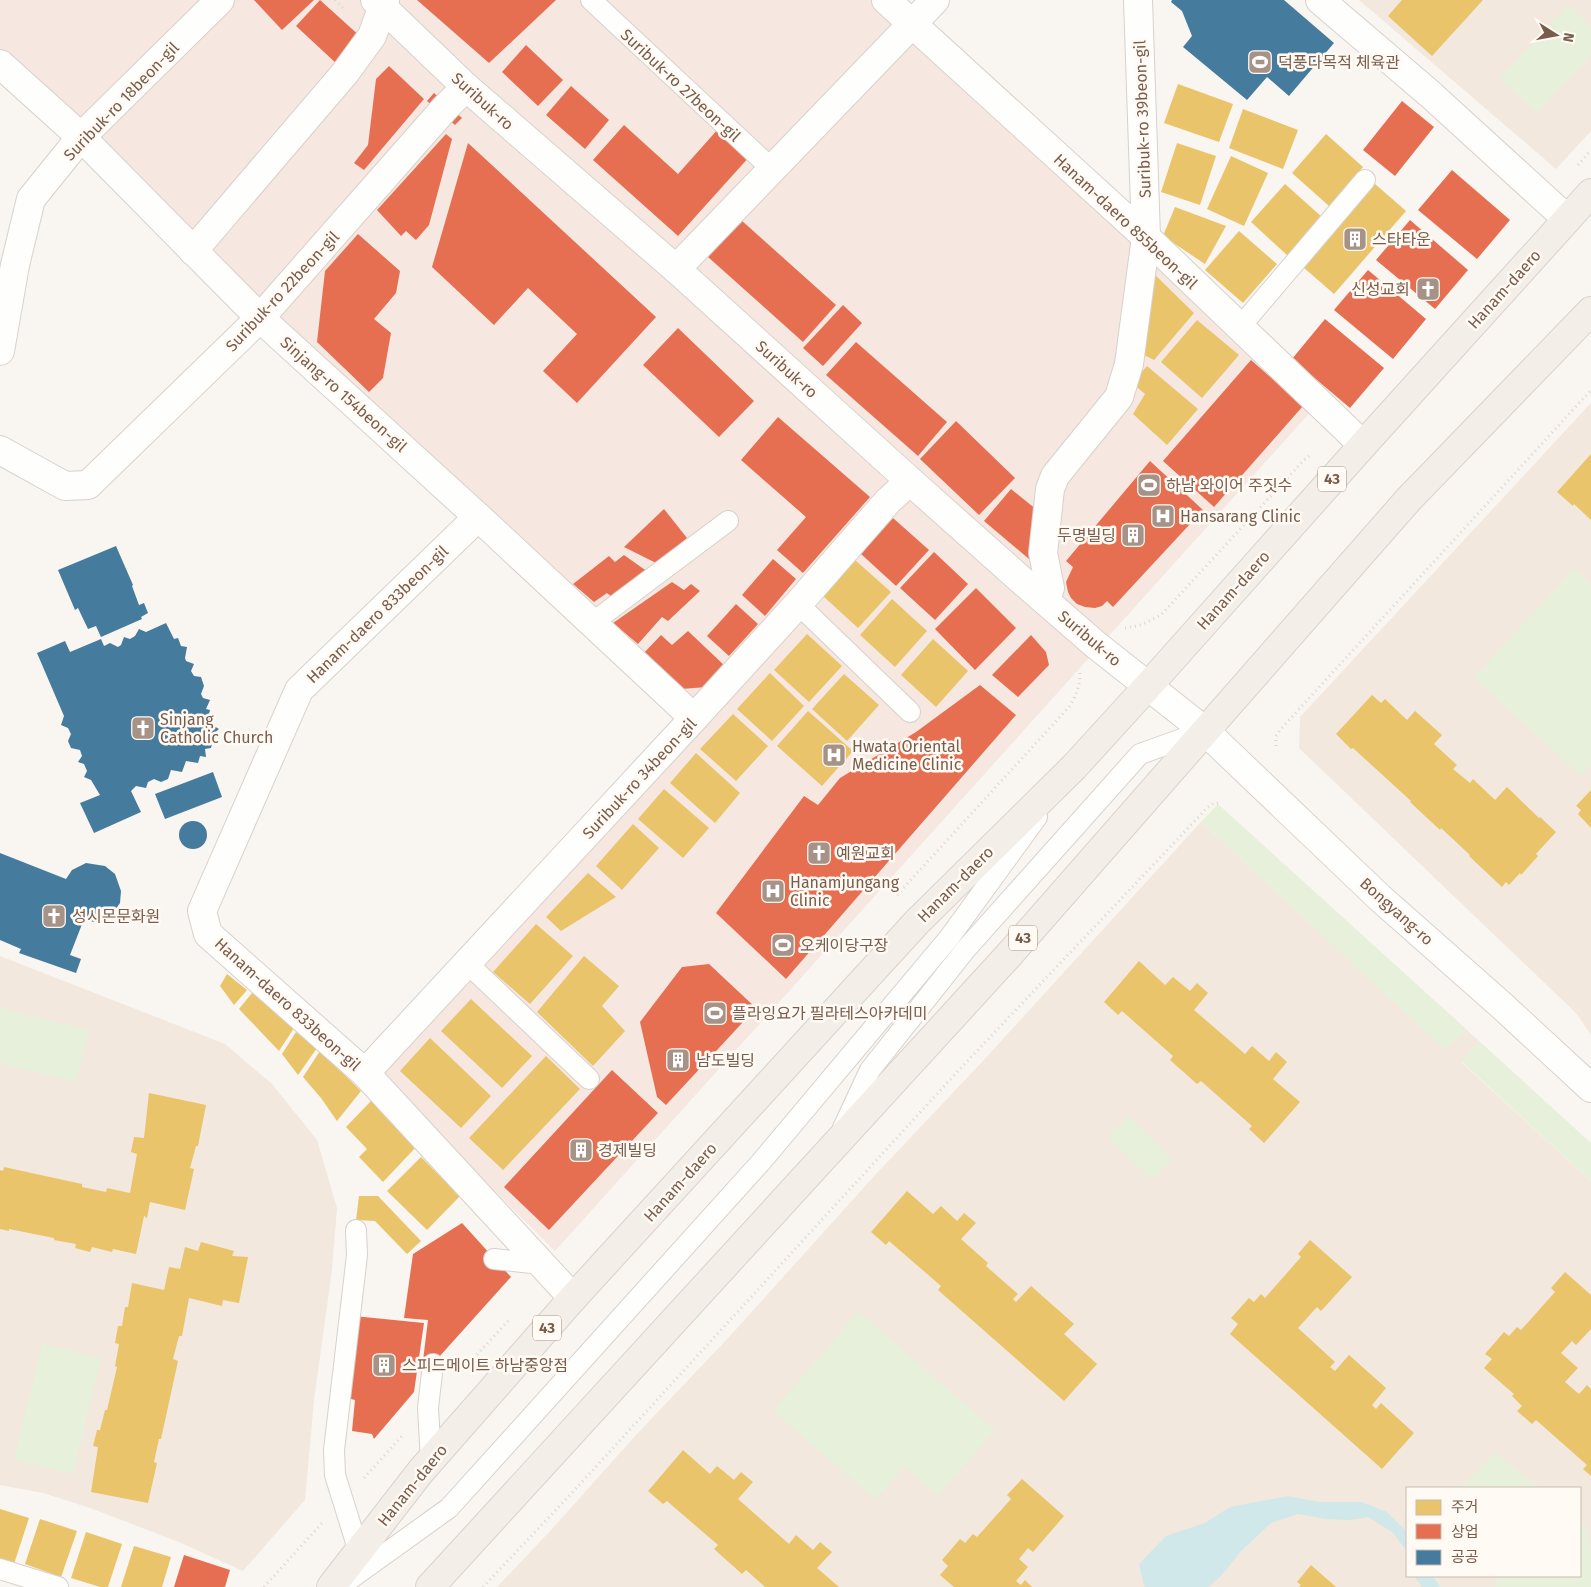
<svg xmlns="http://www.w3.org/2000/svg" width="1591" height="1587" viewBox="0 0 1591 1587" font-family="'Fira Sans','Noto Sans KR',sans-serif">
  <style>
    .residential { fill: #f2e8de; fill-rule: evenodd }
    .commercial { fill: #f6e8e1 }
    .green { fill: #e7f0db }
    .water { fill: #d0e8ea }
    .homes { fill: #e9c46a }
    .shops { fill: #e76f51 }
    .public { fill: #457b9d }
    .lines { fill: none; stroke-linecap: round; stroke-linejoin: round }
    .lane-casing { stroke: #d7d1cb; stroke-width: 22 }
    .street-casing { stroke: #d7d1cb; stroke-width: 30 }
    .secondary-casing { stroke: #d9d2cb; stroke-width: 30 }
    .primary-casing { stroke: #dad1cc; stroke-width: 30 }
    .path { stroke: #dcd5d0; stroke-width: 3; stroke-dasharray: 1 4; stroke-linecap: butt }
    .lane { stroke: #fefefd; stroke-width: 20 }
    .street { stroke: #fefefd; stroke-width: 28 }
    .secondary { stroke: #fefefd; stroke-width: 28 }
    .primary { stroke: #f3eee8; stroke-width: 28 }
    .labels { text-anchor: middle; stroke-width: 5; stroke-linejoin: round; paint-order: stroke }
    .shield { fill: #fffaf3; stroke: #a28b7f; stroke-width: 1 }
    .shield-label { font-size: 15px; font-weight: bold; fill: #7a5c4d }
    .poi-label { font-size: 16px; fill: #7a5c4d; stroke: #fffaf3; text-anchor: start }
    .street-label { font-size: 16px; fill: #7a5c4d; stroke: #fffaf3 }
  </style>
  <rect width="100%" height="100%" fill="#f9f5f0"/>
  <g class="residential">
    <polygon points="1359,0 1591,0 1591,131 1556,169"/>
    <polygon points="1591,403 1591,1035 1576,1013 1299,748 1300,717"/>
    <path d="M 1201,822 L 1445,1049 L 1466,1029 L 1479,1041 L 1461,1062 L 1591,1181 L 1591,1587 L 497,1587 L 552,1529 L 636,1435 L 730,1336 L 877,1173 L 982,1062 ZM 1407,1488 L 1580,1488 L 1580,1576 L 1407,1576 Z"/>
    <polygon points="0,956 225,1044 272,1084 317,1140 337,1208 332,1270 314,1400 305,1500 243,1571 179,1542 90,1508 43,1493 0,1485"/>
  </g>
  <polygon class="commercial" points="0,0 876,0 1316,406 555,1251 380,1077 702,718 0,68"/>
  <g class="green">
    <polygon points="1568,5 1591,26 1591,56 1537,113 1500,78"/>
    <polygon points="1574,568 1591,584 1591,765 1581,776 1474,678"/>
    <polygon points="1218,804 1466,1029 1445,1050 1201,822"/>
    <polygon points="0,1008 89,1030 76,1082 0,1063"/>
    <polygon points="1479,1041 1591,1143 1591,1181 1461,1061"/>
    <polygon points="1129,1116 1173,1159 1152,1180 1108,1137"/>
    <polygon points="858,1311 995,1430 938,1496 905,1467 876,1500 773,1411"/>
    <polygon points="42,1344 101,1358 73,1474 14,1460"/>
    <polygon points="1495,1452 1539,1488 1461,1488"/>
    <polygon points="1580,1522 1587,1528 1591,1552 1591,1587 1496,1587 1497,1576 1580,1576"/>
  </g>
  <g class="water">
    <polygon points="1288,1496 1319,1502 1362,1502 1387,1512 1407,1532 1407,1551 1392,1532 1368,1517 1350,1520 1326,1519 1298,1514 1271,1523 1240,1552 1222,1575 1209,1587 1146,1587 1144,1586 1139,1564 1166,1536 1205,1523 1230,1507"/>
    <polygon points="1414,1576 1433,1576 1440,1587 1422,1587"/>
  </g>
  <g class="homes">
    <polygon points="1402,0 1483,0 1432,56 1388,16"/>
    <polygon points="1178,84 1233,104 1219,142 1164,123"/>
    <polygon points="1243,109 1298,130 1283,169 1229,148"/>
    <polygon points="1326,134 1363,167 1329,206 1292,173"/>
    <polygon points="1177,143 1216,156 1200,205 1161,192"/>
    <polygon points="1231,156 1268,173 1244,226 1207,209"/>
    <polygon points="1285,184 1322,217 1288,256 1251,222"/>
    <polygon points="1375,184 1406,211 1334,294 1303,267"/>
    <polygon points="1175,207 1226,226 1205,264 1163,236"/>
    <polygon points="1239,231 1277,264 1243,303 1205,270"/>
    <polygon points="1151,271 1194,313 1154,360 1144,355"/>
    <polygon points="1197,320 1239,355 1202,398 1161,362"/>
    <polygon points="1147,366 1198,409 1167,445 1133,414 1145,394 1132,383"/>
    <polygon points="1591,454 1591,520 1574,504 1573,506 1557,492"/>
    <polygon points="855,560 891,592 858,628 823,596"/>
    <polygon points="892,599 927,631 895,667 860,635"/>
    <polygon points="807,634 842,666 809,702 774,670"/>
    <polygon points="933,639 968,671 936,707 901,675"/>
    <polygon points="770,673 804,706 772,741 737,709"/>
    <polygon points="844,674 879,705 847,741 812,709"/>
    <polygon points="1372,695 1381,703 1385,699 1407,720 1415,711 1442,735 1434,744 1457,765 1453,769 1470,783 1473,779 1495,800 1507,787 1539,818 1540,817 1556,832 1536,854 1538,856 1521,875 1520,873 1509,885 1506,882 1502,887 1469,856 1470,855 1441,828 1440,830 1410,802 1411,801 1353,748 1351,749 1336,734"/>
    <polygon points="808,711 853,751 822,786 777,746"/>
    <polygon points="733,714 768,746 736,781 700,749"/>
    <polygon points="696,753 740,793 715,823 670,783"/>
    <polygon points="664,789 709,828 683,858 638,819"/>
    <polygon points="1591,790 1591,828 1578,814 1581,810 1576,806"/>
    <polygon points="633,824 659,848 622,890 596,866"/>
    <polygon points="588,873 616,897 561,931 546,917"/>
    <polygon points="536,924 573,956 530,1004 493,972"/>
    <polygon points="584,956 619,986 602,1006 625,1031 593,1066 537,1012"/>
    <polygon points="1139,961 1165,985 1173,977 1190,991 1197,983 1208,993 1194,1010 1245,1054 1252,1046 1269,1061 1276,1052 1287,1062 1273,1079 1300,1102 1264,1143 1249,1129 1252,1126 1201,1081 1197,1084 1170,1060 1173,1056 1122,1011 1118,1015 1104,1002"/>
    <polygon points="227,974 247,990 234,1005 220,986"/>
    <polygon points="252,993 294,1028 279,1051 239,1009"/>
    <polygon points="471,999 532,1056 502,1088 441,1031"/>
    <polygon points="296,1032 317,1048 298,1075 282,1054"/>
    <polygon points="430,1038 491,1096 461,1128 400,1071"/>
    <polygon points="320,1051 361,1091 337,1121 321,1098 303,1077"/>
    <polygon points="546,1056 580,1089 503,1170 469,1138"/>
    <polygon points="149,1093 206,1105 198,1146 196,1146 190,1168 194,1169 185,1210 150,1202 147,1218 144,1216 136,1254 113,1249 112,1252 92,1247 90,1252 75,1248 76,1244 54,1240 54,1238 9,1229 9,1231 0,1229 0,1170 3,1171 4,1167 82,1184 82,1187 106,1192 107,1188 130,1193 137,1154 131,1152 134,1137 144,1138"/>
    <polygon points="371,1101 417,1146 383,1182 359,1157 367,1149 346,1127"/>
    <polygon points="421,1157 460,1196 427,1230 387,1191"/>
    <polygon points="907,1191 933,1214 941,1206 957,1221 964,1213 976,1223 961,1239 988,1263 986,1266 1018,1294 1013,1299 1016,1302 1031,1286 1074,1324 1064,1334 1097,1364 1064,1401 938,1290 941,1286 889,1241 886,1245 871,1232"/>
    <polygon points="359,1196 378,1196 421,1241 407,1254 375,1221 356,1220"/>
    <polygon points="1310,1240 1352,1277 1321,1311 1317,1307 1298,1328 1335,1362 1330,1367 1335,1371 1349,1355 1386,1388 1372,1405 1376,1409 1381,1403 1414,1433 1382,1469 1230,1334 1238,1324 1231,1318 1249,1298 1254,1302 1261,1294 1265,1298 1301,1257 1298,1254"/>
    <polygon points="201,1242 234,1251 232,1256 248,1257 239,1303 223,1300 222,1306 189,1298 182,1336 179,1336 173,1359 178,1361 161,1439 159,1439 154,1462 157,1463 148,1503 91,1492 98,1447 93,1446 97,1430 100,1430 105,1410 107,1410 117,1367 115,1366 119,1344 115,1343 118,1326 122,1326 125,1307 128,1307 132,1283 164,1290 169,1267 180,1269 185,1247 198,1251"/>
    <polygon points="1565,1272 1591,1295 1591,1329 1576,1345 1572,1341 1561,1353 1578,1368 1565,1382 1579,1394 1587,1385 1591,1389 1591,1476 1583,1469 1587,1465 1536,1420 1532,1424 1517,1411 1522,1406 1512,1396 1514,1394 1484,1368 1492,1359 1485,1354 1504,1332 1509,1336 1517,1327 1521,1330 1555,1292 1551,1288"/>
    <polygon points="683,1450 710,1474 717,1466 734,1480 741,1472 753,1482 738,1499 789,1544 796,1535 813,1550 820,1542 832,1552 817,1568 839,1587 765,1587 746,1570 742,1574 714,1549 718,1545 667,1501 663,1504 648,1491"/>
    <polygon points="1022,1479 1064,1516 1033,1552 1028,1548 1019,1559 1028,1567 1016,1581 1021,1585 1025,1580 1032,1587 954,1587 940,1575 948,1566 942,1560 960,1539 965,1543 973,1534 977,1537 1011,1499 1007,1495"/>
    <polygon points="0,1509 29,1518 14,1564 0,1559"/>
    <polygon points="40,1519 77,1531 61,1577 25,1564"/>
    <polygon points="86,1532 122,1544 108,1587 100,1587 71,1578"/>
    <polygon points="134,1546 171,1557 162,1587 121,1587"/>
    <polygon points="1311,1565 1336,1587 1299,1587 1301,1585 1297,1582"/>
  </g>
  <g class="shops">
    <polygon points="254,0 314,0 282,30"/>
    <polygon points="320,0 362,38 338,65 296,26"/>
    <polygon points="417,0 556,0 489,63"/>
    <polygon points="526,45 563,80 538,106 502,72"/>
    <polygon points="389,66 424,99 364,170 354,163 368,145 376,79"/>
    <polygon points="571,86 609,120 585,149 546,115"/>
    <polygon points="434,93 462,118 455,125 427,101"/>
    <polygon points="1402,101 1434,127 1395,176 1363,150"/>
    <polygon points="624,125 678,174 719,128 750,156 678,236 593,160"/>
    <polygon points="446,134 452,139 429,225 416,240 406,231 401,236 377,210"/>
    <polygon points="468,143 656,317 577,403 543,371 577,334 528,288 494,325 432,267"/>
    <polygon points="1452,170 1510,220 1477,259 1418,210"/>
    <polygon points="741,220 836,305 803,342 708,257"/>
    <polygon points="1410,220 1468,270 1435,309 1376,260"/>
    <polygon points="358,234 400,271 396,293 374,319 391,333 383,378 369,392 317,342 325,271"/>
    <polygon points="1368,270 1426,319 1393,359 1334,310"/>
    <polygon points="843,305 862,323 823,366 803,348"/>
    <polygon points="1325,319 1384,368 1350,408 1292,359"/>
    <polygon points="678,328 754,401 719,437 643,365"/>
    <polygon points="856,342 947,422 918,456 826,375"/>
    <polygon points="1251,360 1303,406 1214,507 1163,461"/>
    <polygon points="778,417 870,497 803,573 777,550 806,517 741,460"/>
    <polygon points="956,421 1015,478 979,515 920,459"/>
    <polygon points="1150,461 1203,510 1113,607 1107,601 1102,606 1095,608 1085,607 1077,604 1071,598 1068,592 1066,582 1073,567 1066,561"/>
    <polygon points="1011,489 1037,510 1035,551 1029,559 984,521"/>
    <polygon points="664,509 687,538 658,564 624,547"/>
    <polygon points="893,518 929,550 896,586 861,554"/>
    <polygon points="934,552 968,584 935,620 900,588"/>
    <polygon points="624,555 648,572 613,598 607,593 594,602 573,584 609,556 615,562"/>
    <polygon points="773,559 796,579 765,616 742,595"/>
    <polygon points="672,582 684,590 691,584 700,591 668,621 662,617 638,644 613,623"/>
    <polygon points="976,588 1016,628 975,670 935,629"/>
    <polygon points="736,604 758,624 729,656 707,636"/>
    <polygon points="688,631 725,666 707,687 681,689 643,654 661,635 672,645"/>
    <polygon points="1031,635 1046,652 1049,665 1018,697 992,675"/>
    <polygon points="980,685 1016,715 786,979 716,913 804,796 818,805 840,778 916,732"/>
    <polygon points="709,964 756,1008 666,1105 657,1097 640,1022 682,967"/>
    <polygon points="612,1070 658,1113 549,1230 504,1187"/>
    <polygon points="462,1223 511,1277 421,1377 428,1320 404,1318 413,1254"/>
    <polygon points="354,1316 424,1323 414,1392 374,1439 372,1434 352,1431 355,1400 347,1398"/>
    <polygon points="184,1555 230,1570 225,1587 174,1587"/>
  </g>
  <g class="public">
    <polygon points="1172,0 1284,0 1334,43 1289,96 1267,77 1247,100 1183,47 1192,36 1182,11 1171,2"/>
    <polygon points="116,546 133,585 132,586 139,605 144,603 148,613 141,617 142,619 101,637 96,626 88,629 78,608 75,610 58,570"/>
    <polygon points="166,623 174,639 178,638 181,646 187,647 185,658 186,661 194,664 191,671 194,676 201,677 204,686 201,694 203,698 210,700 206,709 210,710 209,714 215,715 212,725 219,729 213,734 214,736 211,748 205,749 206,757 200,756 198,763 186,761 182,772 171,770 168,779 161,782 154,779 148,782 146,788 136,786 131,791 141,812 94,833 80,803 100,795 91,780 84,777 87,771 84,764 78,762 82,756 80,750 71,748 68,741 71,734 68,728 61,725 64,716 37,653 65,641 70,652 101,639 104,646 110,643 118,647 121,645 124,637 130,639 135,636 139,629 146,632"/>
    <polygon points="213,772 222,797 165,819 155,794"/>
    <circle cx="193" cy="835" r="14"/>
    <polygon points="0,853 66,879 72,870 86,863 105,866 115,874 121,891 120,903 115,910 105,918 94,922 84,919 70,955 81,959 76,973 19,953 21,949 0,940"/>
  </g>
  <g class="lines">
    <g class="lane-casing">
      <g id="lane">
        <polyline points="591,0 772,169"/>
        <polyline points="1240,327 1365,180"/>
        <polyline points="798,604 910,712"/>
        <polyline points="592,623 728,521"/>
        <polyline points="467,963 589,1079"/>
        <polyline points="843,1128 870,1070 966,949 1140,754 1204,731"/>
        <polyline points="356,1230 357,1255 354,1281 334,1450 335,1475 359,1552"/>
        <polyline points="494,1259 541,1264"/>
        <polyline points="431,1460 428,1408 433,1364"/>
        <polyline points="0,1569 58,1587"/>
        <polyline points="339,1587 449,1508 761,1162 949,938 1037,817"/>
      </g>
    </g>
    <g class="street-casing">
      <g id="street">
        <polyline points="375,0 466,87 676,269 910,481 1019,578 1096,645 1205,731"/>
        <polyline points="886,0 1146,237 1363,445"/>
        <polyline points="1320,0 1430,94 1567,219"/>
        <polyline points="0,64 81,137 260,318 488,526 694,718"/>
        <polyline points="193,251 345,73 372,36 385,0"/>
        <polyline points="676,269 935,0"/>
        <polyline points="0,351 15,265 31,199 81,137 220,0"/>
        <polyline points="0,450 65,486 88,485 260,318 445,108 466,87"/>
        <polyline points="478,517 299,690 202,911 208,934 365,1073 573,1298"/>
        <polyline points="1046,601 1050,588 1043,553 1050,489 1055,476 1119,397 1129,364 1146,237 1138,0"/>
        <polyline points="365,1073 694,718 798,604 888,501 910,481"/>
      </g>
    </g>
    <g class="secondary-casing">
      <polyline id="secondary" points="1205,731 1380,898 1500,1004 1591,1088"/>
    </g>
    <g class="primary-casing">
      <g id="primary">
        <polyline points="331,1587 421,1471 573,1298 917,922 1074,767 1148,686 1363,445 1591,193"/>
        <polyline points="430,1587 1008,956 1408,500 1591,311"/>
      </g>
    </g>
    <g class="path">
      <polyline points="335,0 345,10"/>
      <polyline points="1578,165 1591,150"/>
      <polyline points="1125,628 1141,625 1161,615 1303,461 1309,456"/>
      <polyline points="1276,746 1276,736 1280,730 1591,390"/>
      <path d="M 897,895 L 1069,707 C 1076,696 1080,686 1080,673"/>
      <polyline points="460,1373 509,1320"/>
      <polyline points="364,1478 402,1436"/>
      <polyline points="264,1587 322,1523"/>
      <polyline points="483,1587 570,1495 958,1071 1208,807 1214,803 1220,803"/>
    </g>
    <use href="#lane" class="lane"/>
    <use href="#street" class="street"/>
    <use href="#secondary" class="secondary"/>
    <use href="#primary" class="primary"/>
  </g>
  <defs>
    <g id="stadium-square" transform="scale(1.25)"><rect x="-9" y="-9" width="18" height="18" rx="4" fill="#a69286" stroke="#fffaf3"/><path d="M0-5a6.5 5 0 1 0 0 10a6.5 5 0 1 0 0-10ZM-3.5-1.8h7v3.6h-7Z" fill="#fff"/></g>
    <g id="building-square" transform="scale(1.25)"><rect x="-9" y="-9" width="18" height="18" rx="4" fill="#a69286" stroke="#fffaf3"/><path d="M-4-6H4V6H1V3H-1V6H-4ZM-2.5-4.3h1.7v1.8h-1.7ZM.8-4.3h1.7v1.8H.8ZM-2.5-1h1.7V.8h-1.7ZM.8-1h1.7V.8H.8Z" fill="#fff"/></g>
    <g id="church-square" transform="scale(1.25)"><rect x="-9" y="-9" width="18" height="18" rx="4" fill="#a69286" stroke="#fffaf3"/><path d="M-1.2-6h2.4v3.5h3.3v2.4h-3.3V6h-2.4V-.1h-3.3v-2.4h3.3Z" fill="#fff"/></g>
    <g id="hospital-square" transform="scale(1.25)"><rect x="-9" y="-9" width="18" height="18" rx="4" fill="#a69286" stroke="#fffaf3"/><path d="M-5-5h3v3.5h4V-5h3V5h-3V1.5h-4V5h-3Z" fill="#fff"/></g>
  </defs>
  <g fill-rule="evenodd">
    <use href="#stadium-square" x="1260" y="62"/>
    <use href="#building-square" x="1355" y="239"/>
    <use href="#church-square" x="1428" y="289"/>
    <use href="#stadium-square" x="1149" y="485"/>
    <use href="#hospital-square" x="1163" y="516"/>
    <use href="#building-square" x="1133" y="535"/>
    <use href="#church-square" x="143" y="728"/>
    <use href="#hospital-square" x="834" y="755"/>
    <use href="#church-square" x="819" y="853"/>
    <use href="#hospital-square" x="773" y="891"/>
    <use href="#church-square" x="54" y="916"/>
    <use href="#stadium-square" x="783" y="945"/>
    <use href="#stadium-square" x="715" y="1013"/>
    <use href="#building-square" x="678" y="1060"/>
    <use href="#building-square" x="581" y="1150"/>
    <use href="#building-square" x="384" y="1365"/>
  </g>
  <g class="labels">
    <g class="shield">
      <rect x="1318" y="466.5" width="28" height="25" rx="4"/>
      <rect x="1009" y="925.5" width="28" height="25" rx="4"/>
      <rect x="533" y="1315.5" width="28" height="25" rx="4"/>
    </g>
    <g class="shield-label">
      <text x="1332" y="484">43</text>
      <text x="1023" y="943">43</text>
      <text x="547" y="1333">43</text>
    </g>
    <g class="poi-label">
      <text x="1278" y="68">덕풍다목적 체육관</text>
      <text x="1372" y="245">스타타운</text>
      <text x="1410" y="295" text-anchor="end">신성교회</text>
      <text x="1166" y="491">하남 와이어 주짓수</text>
      <text x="1180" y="522">Hansarang Clinic</text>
      <text x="1116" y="541" text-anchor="end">두명빌딩</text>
      <text x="160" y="725">Sinjang<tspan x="160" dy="18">Catholic Church</tspan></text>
      <text x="852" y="752">Hwata Oriental<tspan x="852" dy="18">Medicine Clinic</tspan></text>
      <text x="836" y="859">예원교회</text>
      <text x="790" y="888">Hanamjungang<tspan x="790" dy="18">Clinic</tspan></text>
      <text x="72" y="922">성시몬문화원</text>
      <text x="800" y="951">오케이당구장</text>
      <text x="732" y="1019">플라잉요가 필라테스아카데미</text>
      <text x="696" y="1066">남도빌딩</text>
      <text x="598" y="1156">경제빌딩</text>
      <text x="402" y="1371">스피드메이트 하남중앙점</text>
    </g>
    <g class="street-label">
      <text transform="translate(681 85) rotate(43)" y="6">Suribuk-ro 27beon-gil</text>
      <text transform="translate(121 101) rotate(-46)" y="6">Suribuk-ro 18beon-gil</text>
      <text transform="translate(483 101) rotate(42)" y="6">Suribuk-ro</text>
      <text transform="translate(1142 119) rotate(-92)" y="6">Suribuk-ro 39beon-gil</text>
      <text transform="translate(1126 221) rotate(43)" y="6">Hanam-daero 855beon-gil</text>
      <text transform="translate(1504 289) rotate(-48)" y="6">Hanam-daero</text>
      <text transform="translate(282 291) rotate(-47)" y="6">Suribuk-ro 22beon-gil</text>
      <text transform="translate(787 369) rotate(42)" y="6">Suribuk-ro</text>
      <text transform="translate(344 394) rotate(42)" y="6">Sinjang-ro 154beon-gil</text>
      <text transform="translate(1233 590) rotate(-48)" y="6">Hanam-daero</text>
      <text transform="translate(377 614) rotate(-44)" y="6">Hanam-daero 833beon-gil</text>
      <text transform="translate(1090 638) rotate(40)" y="6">Suribuk-ro</text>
      <text transform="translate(639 778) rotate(-47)" y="6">Suribuk-ro 34beon-gil</text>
      <text transform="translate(955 884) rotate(-45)" y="6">Hanam-daero</text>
      <text transform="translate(1397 911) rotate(42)" y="6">Bongyang-ro</text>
      <text transform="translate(288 1004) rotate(42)" y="6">Hanam-daero 833beon-gil</text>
      <text transform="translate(680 1182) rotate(-48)" y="6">Hanam-daero</text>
      <text transform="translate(412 1485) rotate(-51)" y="6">Hanam-daero</text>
    </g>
  </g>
  <rect x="1406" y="1487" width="175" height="90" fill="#fffaf3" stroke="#cabbb1"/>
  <rect x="1416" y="1500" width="25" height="15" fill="#e9c46a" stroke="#cabbb1"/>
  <text x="1451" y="1512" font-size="15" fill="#7a5c4d">주거</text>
  <rect x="1416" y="1524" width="25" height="15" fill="#e76f51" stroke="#cabbb1"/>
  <text x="1451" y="1537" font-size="15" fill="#7a5c4d">상업</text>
  <rect x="1416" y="1550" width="25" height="15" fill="#457b9d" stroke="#cabbb1"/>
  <text x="1451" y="1562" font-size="15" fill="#7a5c4d">공공</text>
  <g transform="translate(1556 35) rotate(101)" stroke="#fffaf3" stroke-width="4" paint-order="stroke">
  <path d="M0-4L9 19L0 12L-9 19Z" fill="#7a5c4d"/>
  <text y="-8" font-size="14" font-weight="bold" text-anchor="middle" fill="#7a5c4d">N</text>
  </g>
</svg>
